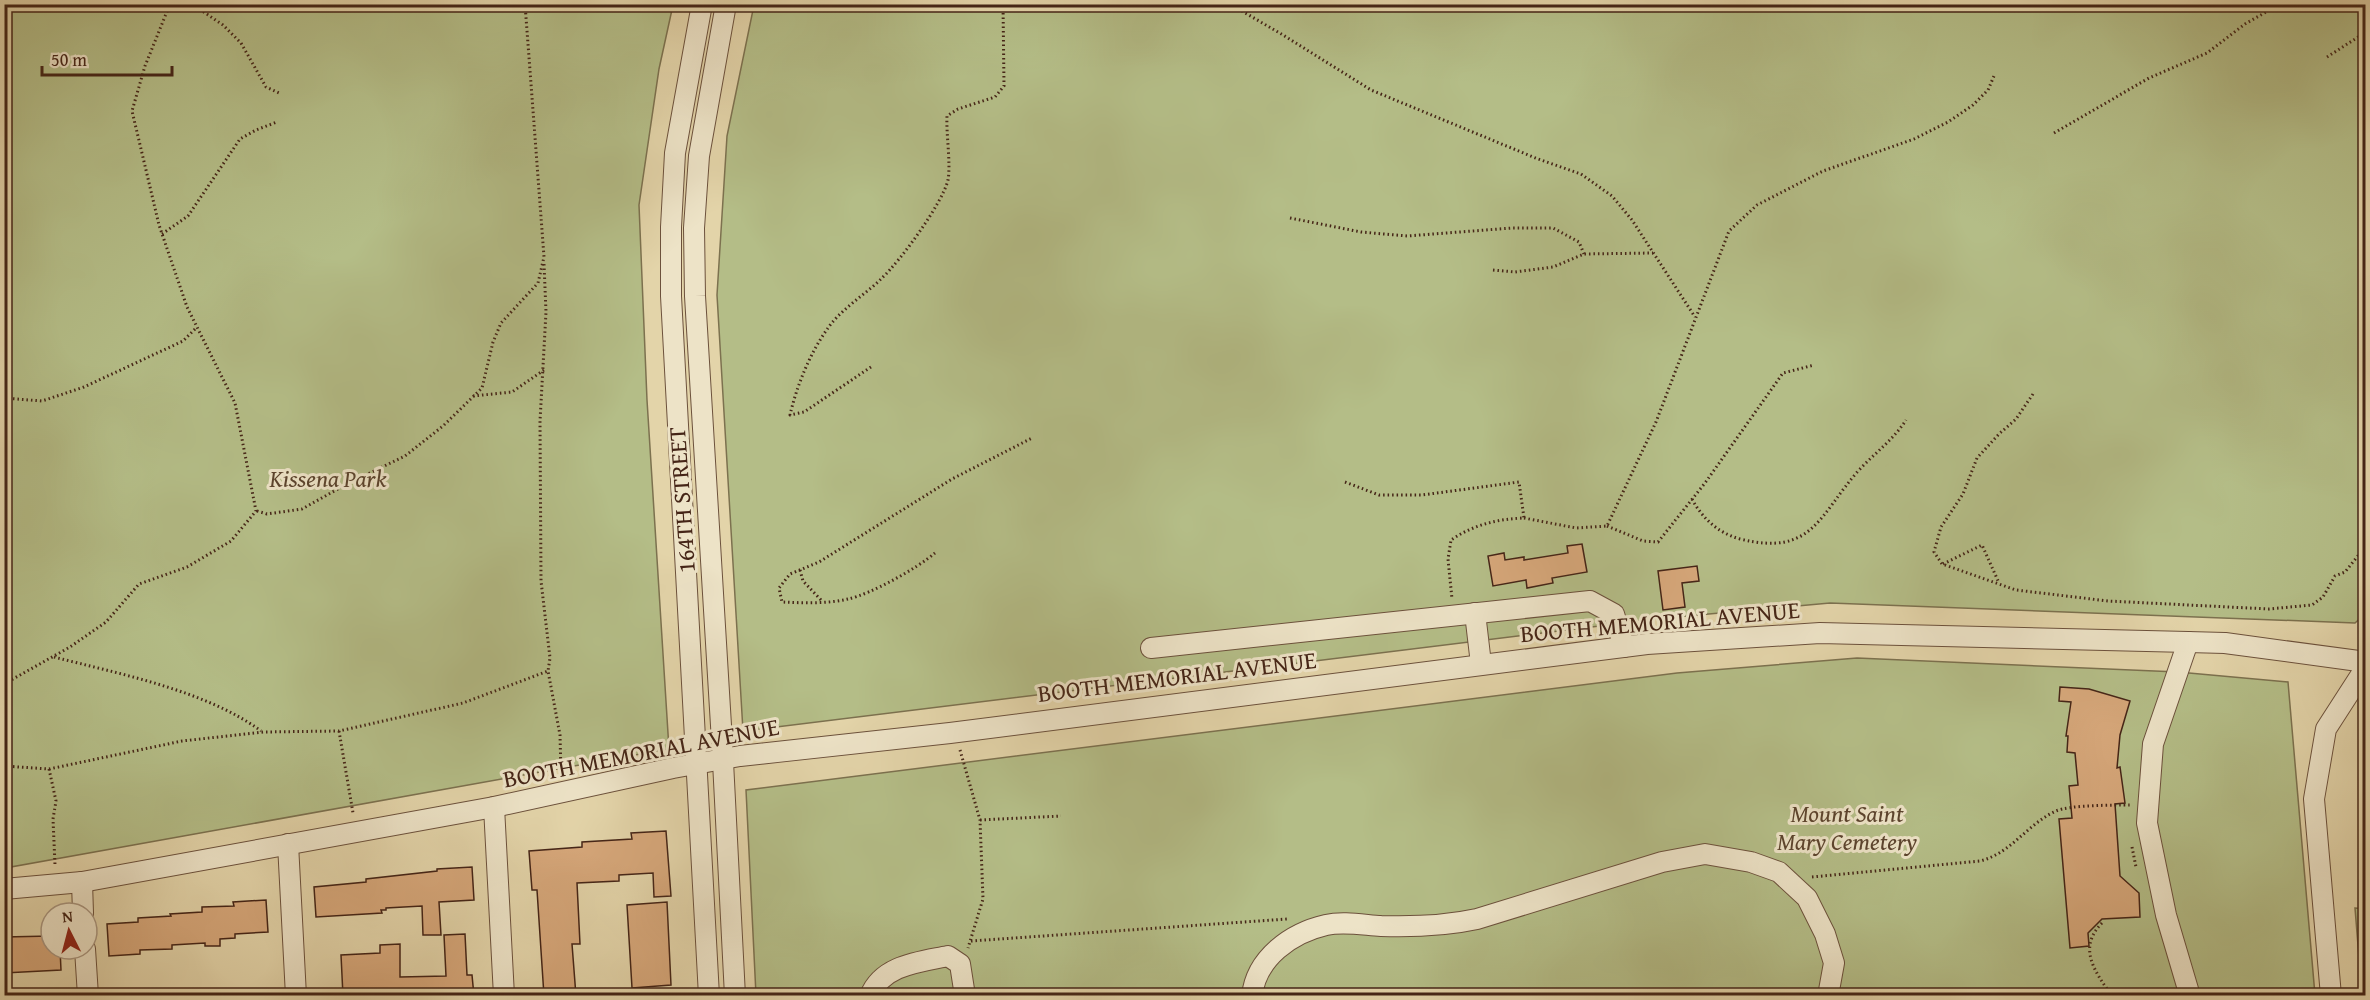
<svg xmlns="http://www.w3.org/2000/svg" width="2370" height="1000" viewBox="0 0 2370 1000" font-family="'Gentium Book Plus',serif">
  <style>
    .green { fill: #b4bd87; stroke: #7c714f; stroke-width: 1.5 }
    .building { fill: #d6a77a; stroke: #452517; stroke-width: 1.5 }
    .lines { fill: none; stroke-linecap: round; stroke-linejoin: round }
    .minor-casing { stroke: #6c513c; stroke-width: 22 }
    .path { stroke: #452517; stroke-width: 3; stroke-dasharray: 1.5 3; stroke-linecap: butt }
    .minor { stroke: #ede3c7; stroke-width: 20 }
    .labels { text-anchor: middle; stroke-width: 6; stroke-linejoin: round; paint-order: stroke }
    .park-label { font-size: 24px; font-style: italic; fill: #5b432d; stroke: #ede3c7 }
    .street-label { font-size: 24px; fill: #452517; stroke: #ede3c7 }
  </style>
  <rect width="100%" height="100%" fill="#e3d4a9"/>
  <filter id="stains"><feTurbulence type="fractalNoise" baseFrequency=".00333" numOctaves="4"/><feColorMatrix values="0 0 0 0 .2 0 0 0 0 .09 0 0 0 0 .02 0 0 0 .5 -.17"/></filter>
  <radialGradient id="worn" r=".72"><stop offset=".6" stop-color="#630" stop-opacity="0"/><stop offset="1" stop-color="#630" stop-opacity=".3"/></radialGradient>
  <g class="green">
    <polygon points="4,5 673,5 659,69 639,205 647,400 669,749 5,868"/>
    <polygon points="754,5 2365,5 2366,613 2355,623 1830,603 1665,618 743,731 717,295 727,136"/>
    <polygon points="1857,658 2178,672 2288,682 2315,995 756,995 746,790 1677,673"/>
    <polygon points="2355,908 2365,909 2365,995 2362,995"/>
  </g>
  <g class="building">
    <polygon points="1582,544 1587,572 1552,578 1553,583 1527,588 1526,580 1493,586 1488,556 1504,553 1505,560 1524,557 1524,560 1568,553 1567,546"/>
    <polygon points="1697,566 1699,581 1682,583 1685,607 1663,610 1658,571"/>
    <polygon points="2060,687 2089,689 2130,701 2120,735 2117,768 2120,767 2125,803 2115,804 2120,876 2139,893 2140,917 2102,919 2088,933 2089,946 2070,948 2059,819 2072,818 2069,786 2078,785 2075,753 2067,752 2068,736 2066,736 2071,702 2059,701"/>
    <polygon points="666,831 671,896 654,897 653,873 619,875 619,881 577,883 580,944 572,944 576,996 544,996 537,890 532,890 529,851 582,847 582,842 632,839 631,833"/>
    <polygon points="472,867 474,900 439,902 441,935 423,935 422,906 386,908 386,910 381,910 382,913 316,917 314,887 366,882 366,879 437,871 437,869"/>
    <polygon points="266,900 268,932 235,934 235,938 220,939 220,946 205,946 205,943 172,945 172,949 140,950 140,954 109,956 107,924 138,922 138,918 171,916 170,914 202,912 202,907 234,906 233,902"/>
    <polygon points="667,902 671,985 632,988 627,905"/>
    <polygon points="465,934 467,975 472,975 474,996 343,996 341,955 380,953 380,945 400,944 400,977 446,976 444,935"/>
    <polygon points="51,936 51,949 60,949 61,970 4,973 4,937"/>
  </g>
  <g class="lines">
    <g class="minor-casing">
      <g id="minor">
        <polyline points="702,4 675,153 671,227 671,296 709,996"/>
        <polyline points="726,4 699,156 694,228 695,296 722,742 735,996"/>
        <polyline points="1475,613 1481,664"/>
        <polyline points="2188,642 2153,744 2147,823 2166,915 2190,996"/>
        <polyline points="1151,648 1590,601 1614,614 1624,647"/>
        <polyline points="494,807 504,996"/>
        <polyline points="288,844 296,996"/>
        <polyline points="82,882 83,913"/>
        <polyline points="4,889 82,882 494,807 673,768 740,756 950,733 1647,644 1820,633 2188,642 2225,643 2366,662"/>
        <polyline points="85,949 88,996"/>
        <path d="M 870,996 C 882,965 919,962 948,956 L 960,964 L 965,996"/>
        <path d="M 1252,996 C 1256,958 1291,933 1326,925 C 1343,921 1364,925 1381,926 C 1414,927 1445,926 1477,919 L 1662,862 L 1705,854 L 1751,862 L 1779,872 L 1807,898 L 1825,934 L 1834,963 L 1828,996"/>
        <polyline points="2331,996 2314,799 2326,729 2366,667"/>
      </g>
    </g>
    <g class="path">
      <polyline points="192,4 223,25 241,43 266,87 279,93"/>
      <polyline points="1230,4 1283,35 1371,90 1538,159 1581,174 1612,196 1632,220 1695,317"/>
      <polyline points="2327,57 2366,32"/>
      <polyline points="2054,133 2149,78 2207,53 2245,24 2280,4"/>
      <polyline points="1290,218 1361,232 1407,236 1512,228 1553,228 1579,242 1584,254"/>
      <polyline points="162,234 188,216 240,139 256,130 277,122"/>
      <polyline points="544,264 546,312 540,421 541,581 550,658 548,671 560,735 561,773"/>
      <polyline points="1493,270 1515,272 1553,267 1584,254 1653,253"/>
      <path d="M 871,367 L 804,412 L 790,415 C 797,385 810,353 828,328 C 842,308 865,295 882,278 C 901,260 942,204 948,180 C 951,164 946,134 947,116 L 958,109 L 995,97 L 1004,86 L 1003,4"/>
      <polyline points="2033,394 2016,419 1999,434 1977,458 1963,494 1941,527 1934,552 1942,564 2016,590 2108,601 2269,609 2312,605 2323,597 2335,576 2345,572 2361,552 2366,528"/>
      <polyline points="473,396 512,392 544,370"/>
      <polyline points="4,398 42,401 84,387 183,341 197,327"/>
      <path d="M 1345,482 L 1379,495 L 1422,495 L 1519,482 L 1524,518 C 1497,519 1473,525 1451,540 L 1448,559 L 1452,599"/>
      <path d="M 1692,499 C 1702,518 1718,533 1740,539 C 1813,557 1819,515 1859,470 C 1875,453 1894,439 1906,420"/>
      <polyline points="257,511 267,514 302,509 345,485 405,456 443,426 482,388 493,342 501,323 538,283 544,257 525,4"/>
      <polyline points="1524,518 1576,528 1607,526 1656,422 1729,231 1757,205 1823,171 1914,139 1948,122 1973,105 1988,90 1994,76"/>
      <polyline points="1607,526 1643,541 1658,542 1705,483 1783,373 1814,365"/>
      <path d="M 935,553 C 916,569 871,594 848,599 C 827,604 803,603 782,602 L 779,588 L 790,574 L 819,562 L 952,479 L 1032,438"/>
      <polyline points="1943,564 1982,545 1999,583"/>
      <polyline points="800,570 803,581 822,601"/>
      <path d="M 54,657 C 120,674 207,691 261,731"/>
      <polyline points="4,684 70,647 106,622 139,584 187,567 231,541 256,511 235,403 187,307 159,225 132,111 145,66 170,4"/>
      <polyline points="339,731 353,813"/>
      <polyline points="960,750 980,820 983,899 968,948"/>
      <polyline points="4,766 49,769 182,741 263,732 339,731 463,703 548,671"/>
      <polyline points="49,769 56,801 53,819 55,865"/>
      <polyline points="980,820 1061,816"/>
      <polyline points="2132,847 2136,867"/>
      <path d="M 1812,877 L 1980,861 C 2012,853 2027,824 2056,811 C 2068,805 2115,805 2130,805"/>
      <path d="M 2102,923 C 2077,948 2095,972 2112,996"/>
      <polyline points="971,941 1287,919"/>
    </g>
    <use href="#minor" class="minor"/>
  </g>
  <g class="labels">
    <g class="park-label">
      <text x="328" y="487">Kissena Park</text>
      <text x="1847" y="822">Mount Saint<tspan x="1847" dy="28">Mary Cemetery</tspan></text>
    </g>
    <g class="street-label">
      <text transform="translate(682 500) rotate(-94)" y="8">164TH STREET</text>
      <text transform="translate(1660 622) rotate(-5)" y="8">BOOTH MEMORIAL AVENUE</text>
      <text transform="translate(1177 677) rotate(-7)" y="8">BOOTH MEMORIAL AVENUE</text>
      <text transform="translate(641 753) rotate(-11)" y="8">BOOTH MEMORIAL AVENUE</text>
    </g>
  </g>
  <rect width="2370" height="1000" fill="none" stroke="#e3d4a9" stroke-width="24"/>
  <rect x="6" y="6" width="2358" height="988" fill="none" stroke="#452517" stroke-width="3"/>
  <rect x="12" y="12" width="2346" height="976" fill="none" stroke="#452517" stroke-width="1.5"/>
  <g transform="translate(69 931) rotate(354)"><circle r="28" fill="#ede3c7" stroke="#aa9781" stroke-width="1.5"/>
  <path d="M0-4.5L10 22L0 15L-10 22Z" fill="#8f2418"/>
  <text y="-9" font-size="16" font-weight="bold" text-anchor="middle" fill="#452517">N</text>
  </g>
  <path d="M42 66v9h130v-9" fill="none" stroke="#452517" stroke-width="3"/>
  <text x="51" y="66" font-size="18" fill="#452517" stroke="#ede3c7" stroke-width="4.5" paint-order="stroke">50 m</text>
  <rect width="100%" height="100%" filter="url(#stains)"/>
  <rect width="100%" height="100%" fill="url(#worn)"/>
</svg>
